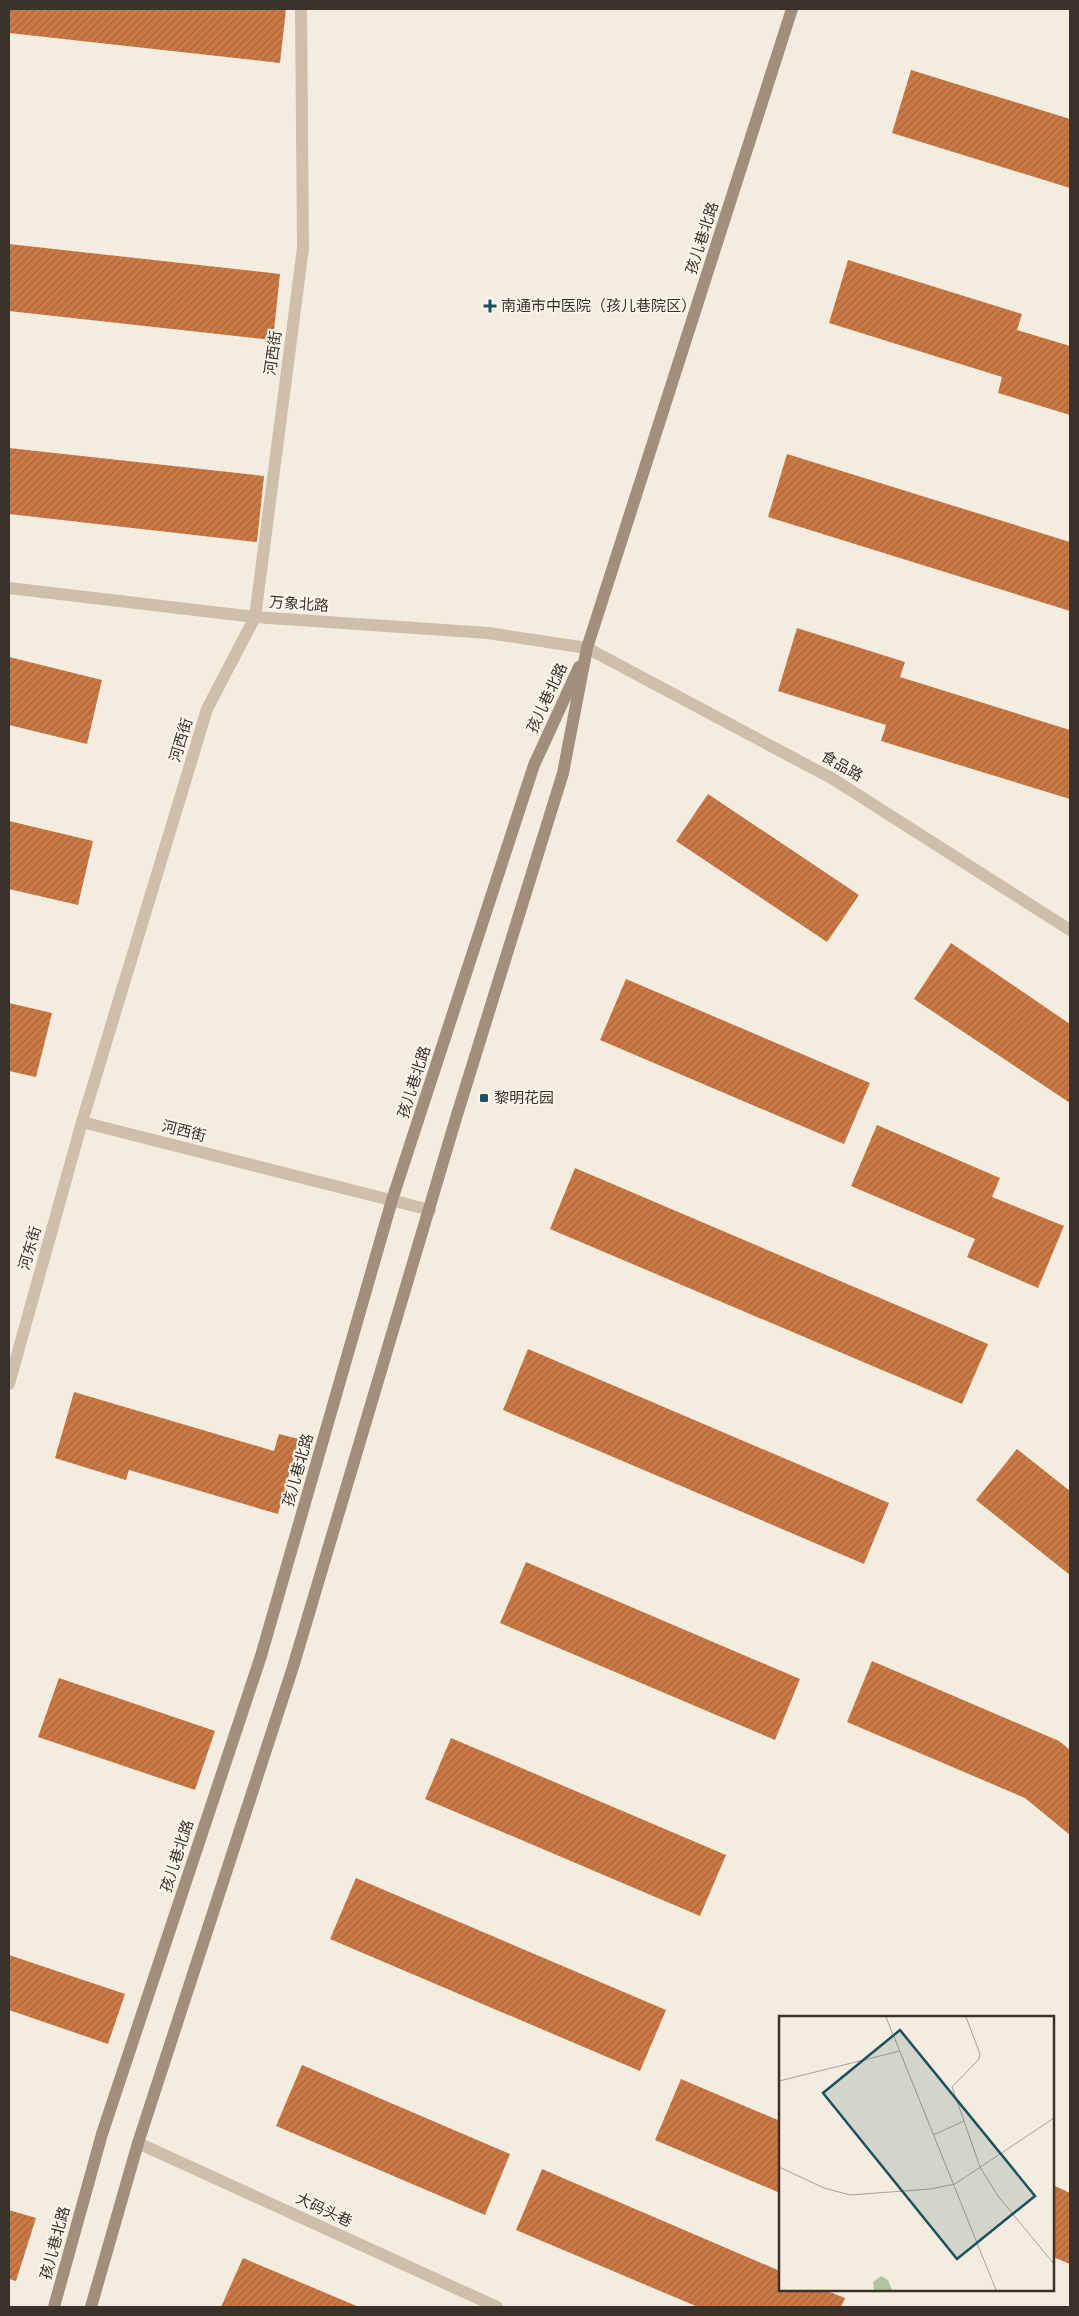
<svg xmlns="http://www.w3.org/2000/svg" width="1079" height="2316" viewBox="0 0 1079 2316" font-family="Barlow,'Noto Sans SC',sans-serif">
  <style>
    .building { fill: url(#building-hatch) }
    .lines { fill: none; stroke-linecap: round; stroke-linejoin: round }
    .minor { stroke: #cdbfaa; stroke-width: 12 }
    .tertiary { stroke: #cdbfaa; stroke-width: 12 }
    .secondary { stroke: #a18e7b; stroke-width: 12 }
    .poi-dot { fill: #1d505e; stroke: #fbf6ec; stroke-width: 2 }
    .labels { text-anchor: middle; stroke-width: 4; stroke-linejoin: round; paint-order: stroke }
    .street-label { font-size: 15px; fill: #3a312a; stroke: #fbf6ec }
    .poi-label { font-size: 15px; fill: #3a312a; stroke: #fbf6ec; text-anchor: start }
    .inset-road { fill: none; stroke: #aaa297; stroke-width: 1 }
    .view { fill: #1d505e; fill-opacity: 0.15; stroke: #1d505e; stroke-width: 2.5 }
    .inset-edge { fill: none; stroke: #3a312a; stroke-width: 2.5 }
  </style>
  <defs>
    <pattern id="building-hatch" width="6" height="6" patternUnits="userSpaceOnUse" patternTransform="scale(1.25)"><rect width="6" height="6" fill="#cb7a46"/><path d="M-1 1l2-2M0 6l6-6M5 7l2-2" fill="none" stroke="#a6653b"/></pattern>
  </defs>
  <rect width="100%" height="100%" fill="#f4eddf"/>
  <g class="building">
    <polygon points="9,9 286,9 280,63 9,33"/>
    <polygon points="911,70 1070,119 1070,188 892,133"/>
    <polygon points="9,244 280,274 273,340 9,311"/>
    <polygon points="848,260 1022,314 1017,330 1070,346 1070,415 998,393 1002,377 829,323"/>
    <polygon points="9,448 264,476 257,542 9,514"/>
    <polygon points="787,454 1070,542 1070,611 768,517"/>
    <polygon points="797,628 905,662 900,677 1070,730 1070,799 881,741 886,725 778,691"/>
    <polygon points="9,657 102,680 87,744 9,725"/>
    <polygon points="708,794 859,895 827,942 676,841"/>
    <polygon points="9,821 93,841 78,905 9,889"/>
    <polygon points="951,943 1070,1024 1070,1103 914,999"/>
    <polygon points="626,979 870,1083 844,1144 600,1040"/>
    <polygon points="9,1003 52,1013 36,1077 9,1071"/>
    <polygon points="877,1125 1000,1178 992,1197 1064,1226 1038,1288 967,1257 975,1239 851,1186"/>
    <polygon points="575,1168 988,1344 962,1404 550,1229"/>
    <polygon points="528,1349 889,1503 864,1564 503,1410"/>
    <polygon points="74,1392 274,1451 279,1434 299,1439 278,1514 129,1470 126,1480 55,1458"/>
    <polygon points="1017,1449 1070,1491 1070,1575 976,1500"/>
    <polygon points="526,1562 800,1679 775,1740 500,1623"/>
    <polygon points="872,1661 1059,1741 1070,1750 1070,1835 1025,1798 847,1722"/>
    <polygon points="59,1678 215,1731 195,1790 38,1737"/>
    <polygon points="451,1738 726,1855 700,1916 425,1799"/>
    <polygon points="356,1878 666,2010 640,2071 330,1939"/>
    <polygon points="9,1955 125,1994 108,2044 9,2010"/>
    <polygon points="302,2065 510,2154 485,2215 276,2126"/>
    <polygon points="681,2079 780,2121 780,2193 655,2140"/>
    <polygon points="542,2169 780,2271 780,2290 825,2290 845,2298 841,2307 698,2307 516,2230"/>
    <polygon points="1053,2185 1070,2193 1070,2264 1053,2257"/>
    <polygon points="9,2210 36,2218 16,2281 9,2279"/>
    <polygon points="243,2258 359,2307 221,2307"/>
  </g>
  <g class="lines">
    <g class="minor">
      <polyline points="301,9 303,248 255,617 207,709 82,1122 430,1210"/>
      <polyline points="9,588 255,617 488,633 587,648"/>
      <polyline points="9,1384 82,1122"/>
      <polyline points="138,2143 497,2307"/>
    </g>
    <polyline class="tertiary" points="587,648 833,779 1070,930"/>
    <g class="secondary">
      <polyline points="54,2307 102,2134 261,1656 392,1200 534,765 579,667"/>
      <polyline points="91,2307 138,2143 293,1667 456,1118 563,773 587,648 792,9"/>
    </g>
  </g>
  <g class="poi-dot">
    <path d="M487.5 298.5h5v5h5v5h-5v5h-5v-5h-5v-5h5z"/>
    <rect x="479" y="1093" width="10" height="10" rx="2.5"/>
  </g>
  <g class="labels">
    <g class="street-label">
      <text transform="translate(702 238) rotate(-72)" y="5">孩儿巷北路</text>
      <text transform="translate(273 353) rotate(-82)" y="5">河西街</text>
      <text transform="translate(299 604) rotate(4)" y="5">万象北路</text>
      <text transform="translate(547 698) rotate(-65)" y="5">孩儿巷北路</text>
      <text transform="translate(181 740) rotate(-73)" y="5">河西街</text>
      <text transform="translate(842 766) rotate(30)" y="5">食品路</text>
      <text transform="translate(414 1082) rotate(-72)" y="5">孩儿巷北路</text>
      <text transform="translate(184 1131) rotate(14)" y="5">河西街</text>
      <text transform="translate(30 1248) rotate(-74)" y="5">河东街</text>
      <text transform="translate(298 1470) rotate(-74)" y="5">孩儿巷北路</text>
      <text transform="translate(177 1856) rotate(-72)" y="5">孩儿巷北路</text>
      <text transform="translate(324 2210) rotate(25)" y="5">大码头巷</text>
      <text transform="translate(55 2243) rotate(-75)" y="5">孩儿巷北路</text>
    </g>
    <g class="poi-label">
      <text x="501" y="311">南通市中医院（孩儿巷院区）</text>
      <text x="494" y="1103">黎明花园</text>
    </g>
  </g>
  <g transform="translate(779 2016)">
    <rect width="275" height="275" fill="#f4eddf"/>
    <path d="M 102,260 L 109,264 L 113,274 L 95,274 L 94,266 Z" fill="#b1c49e"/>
    <path class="inset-road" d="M 107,1 L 217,274M 0,65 L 121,35M 185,105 L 173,71 L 200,43 L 201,38 L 187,1M 154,119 L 185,105 L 201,151 L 219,180 L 275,248M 0,151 L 45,172 L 71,179 L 151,173 L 176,168 L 275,102"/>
    <path class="view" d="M 121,14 L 256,180 L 178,243 L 44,77 Z"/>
    <rect width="275" height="275" class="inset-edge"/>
  </g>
  <rect width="1079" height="2316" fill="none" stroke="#3a312a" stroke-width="20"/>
</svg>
